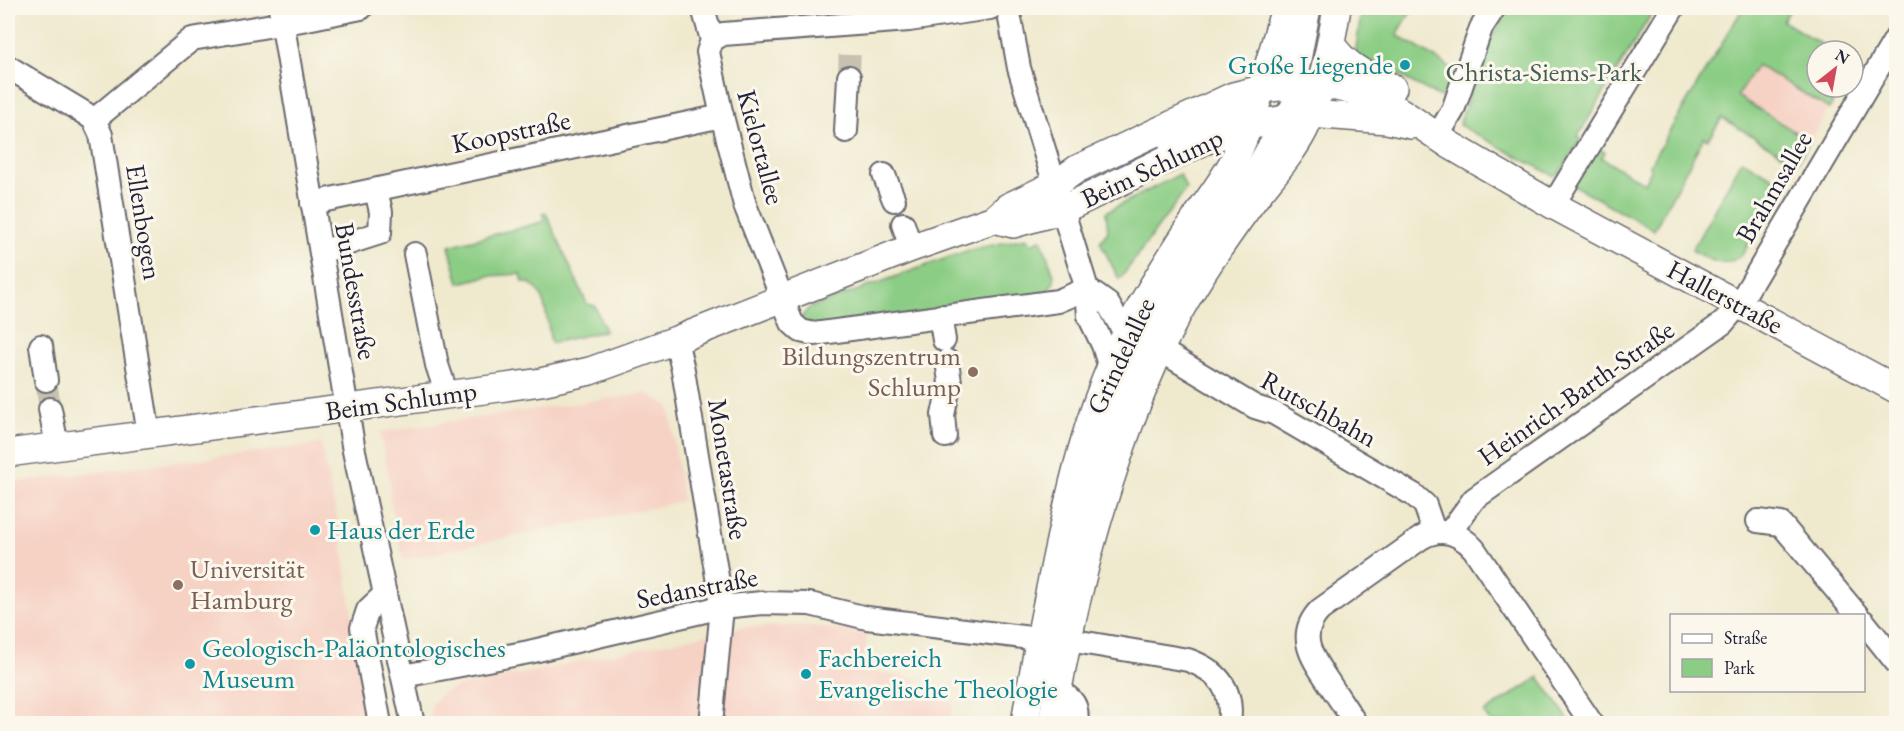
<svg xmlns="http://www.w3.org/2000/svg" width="1904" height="731" viewBox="0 0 1904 731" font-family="'EB Garamond',serif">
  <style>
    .built { fill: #f6d2c4 }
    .green { fill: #8ccd85; stroke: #577860; stroke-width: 1.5 }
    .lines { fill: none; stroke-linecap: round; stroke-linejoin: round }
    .minor-tunnel { stroke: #c6c1b0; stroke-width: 22; stroke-dasharray: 22 11; stroke-linecap: butt }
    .minor-casing { stroke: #6a686e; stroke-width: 26 }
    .major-casing { stroke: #6a686e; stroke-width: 30 }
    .minor { stroke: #fff; stroke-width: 22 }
    .major { stroke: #fff; stroke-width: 27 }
    .culture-dot { fill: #0f9aa8; stroke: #fbf7ec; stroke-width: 2 }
    .education-dot { fill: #8d6e63; stroke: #fbf7ec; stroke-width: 2 }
    .labels { text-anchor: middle; stroke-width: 6; stroke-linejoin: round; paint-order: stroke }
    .culture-label { font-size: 27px; fill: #0d838f; stroke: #fbf7ec; text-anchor: start }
    .park-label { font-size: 27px; fill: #475e55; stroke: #fbf7ec }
    .street-label { font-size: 27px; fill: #22223b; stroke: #fbf7ec }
    .education-label { font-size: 27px; fill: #785e54; stroke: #fbf7ec; text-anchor: end }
  </style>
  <rect width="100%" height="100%" fill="#fbf7ec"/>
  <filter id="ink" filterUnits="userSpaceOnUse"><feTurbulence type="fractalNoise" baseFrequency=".0167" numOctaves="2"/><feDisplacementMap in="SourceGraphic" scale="12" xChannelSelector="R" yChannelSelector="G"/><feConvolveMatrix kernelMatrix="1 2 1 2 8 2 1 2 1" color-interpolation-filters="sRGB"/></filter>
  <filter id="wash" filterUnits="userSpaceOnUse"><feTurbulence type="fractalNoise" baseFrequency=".008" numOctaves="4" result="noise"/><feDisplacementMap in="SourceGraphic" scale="24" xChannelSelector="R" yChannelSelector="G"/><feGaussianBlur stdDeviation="1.35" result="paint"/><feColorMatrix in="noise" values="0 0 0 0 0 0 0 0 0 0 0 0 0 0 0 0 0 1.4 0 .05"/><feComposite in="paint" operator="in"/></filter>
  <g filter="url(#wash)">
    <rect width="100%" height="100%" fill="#efe9cd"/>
    <g class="built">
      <polygon points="1756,65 1829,109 1810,141 1737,97"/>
      <polygon points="648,393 669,406 683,501 403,560 389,494 391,489 380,432"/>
      <polygon points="321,444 341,536 355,635 373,723 55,724 54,721 45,723 8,723 8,483"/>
      <polygon points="806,625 867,634 863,670 918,678 916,696 953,702 950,724 431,724 430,714 432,704 442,693 456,687 743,627"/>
    </g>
    <g class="green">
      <polygon points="1362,8 1413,8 1397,35 1455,70 1449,93 1440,97 1379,65 1371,64 1355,55"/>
      <polygon points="1508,8 1655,8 1578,136 1581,139 1562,170 1554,176 1459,125 1483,54"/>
      <polygon points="1743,8 1791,8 1783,21 1833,51 1817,51 1817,87 1842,87 1829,109 1757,65 1737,96 1810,141 1797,163 1722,118 1708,139 1704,137 1654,230 1573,185 1593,146 1605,152 1601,158 1644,183 1651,171 1650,164"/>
      <path d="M 1742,160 L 1784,184 L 1742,255 C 1722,270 1711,261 1692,250 Z"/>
      <polygon points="1180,174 1186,189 1121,278 1119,279 1100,242 1108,231 1106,212"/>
      <path d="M 546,213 L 587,304 L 595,306 L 605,331 L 551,343 C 547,324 547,283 523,282 L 521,274 L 488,276 L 459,283 L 449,246 L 542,222 L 544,219 L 543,214 Z"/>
      <polygon points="1026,238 1032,244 1041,239 1054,275 1054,282 1045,294 810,330 798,321 809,308 969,250"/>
      <polygon points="1539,677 1571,723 1491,723 1484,713"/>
    </g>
  </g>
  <g filter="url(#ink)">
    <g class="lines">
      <g class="minor-tunnel">
        <polyline points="849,77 850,44"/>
        <polyline points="46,380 50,409"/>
      </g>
      <g class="minor-casing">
        <g id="minor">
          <polyline points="280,8 354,451 413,724"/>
          <polyline points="703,8 712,40 708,52 722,116 745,205 792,323 801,331 814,334 1058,301 1087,289"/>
          <polyline points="1008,8 1019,68 1087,289 1089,316 1103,345 1110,368"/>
          <polyline points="712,40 723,34 909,20 990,8"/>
          <polyline points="8,67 86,114 94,120 101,135 149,435"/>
          <polyline points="94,120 192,39 302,20 361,8"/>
          <polyline points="846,131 849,77"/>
          <polyline points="1437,137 1453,110 1481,28 1494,8"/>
          <polyline points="1170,143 1214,121 1246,100"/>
          <polyline points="884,175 894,200"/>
          <polyline points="312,203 722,116"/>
          <polyline points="1553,205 1673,8"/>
          <polyline points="903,224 911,248"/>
          <polyline points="321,252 380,233 381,212 376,190"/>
          <polyline points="415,254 437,365 447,395"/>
          <polyline points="1087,289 1108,304 1132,345"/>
          <polyline points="940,316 944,340"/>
          <polyline points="676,340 683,370 722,607 711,724"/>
          <polyline points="41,346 46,380"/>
          <polyline points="1160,350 1255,407 1274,413 1414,495 1425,505 1434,531"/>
          <polyline points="50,409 57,446"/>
          <polyline points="945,436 943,415 950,382 947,361"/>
          <polyline points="1758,521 1781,524 1858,616"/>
          <polyline points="1450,532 1474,499 1723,323 1739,304 1896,38"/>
          <polyline points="1864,622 1896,662"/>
          <path d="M 1068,640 L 1188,660 C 1219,671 1234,690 1229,724"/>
          <polyline points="1048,672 1074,543 1104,425 1115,396 1147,334 1257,167 1292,106"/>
          <polyline points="403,676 529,652 722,607 762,603 810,604 867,618 1039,639"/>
          <path d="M 1057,691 C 1073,698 1079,706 1076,724"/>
          <polyline points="380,724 362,628 368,610 385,594"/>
          <path d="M 1356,724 C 1347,710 1338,697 1329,683 C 1313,659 1295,636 1320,610 L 1421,538 C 1441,526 1460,533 1474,549 L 1592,724"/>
        </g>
      </g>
      <g class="major-casing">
        <g id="major">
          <path d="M 1331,44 C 1347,68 1368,76 1393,88"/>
          <polyline points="1298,100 1292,86 1307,8"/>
          <polyline points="994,219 1013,224 1062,210 1204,141 1248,126 1311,114 1387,120 1411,125"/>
          <polyline points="8,453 499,388 541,382 590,371 676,340 911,248 994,219 1008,207 1054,185 1077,169 1233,96 1261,89 1300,85 1336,87 1363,93 1383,101 1401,112 1450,145 1553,205 1896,389"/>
          <path d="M 1025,724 C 1033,668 1045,614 1056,559 C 1071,488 1087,417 1118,351 C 1139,305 1168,261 1196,218 C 1208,200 1223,181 1233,162 C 1257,113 1270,59 1285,8"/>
          <path d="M 1052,724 C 1065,644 1083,566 1107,490 C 1126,431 1146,375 1174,321 C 1196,280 1223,241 1251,203 C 1269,179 1290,157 1304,130 C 1321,96 1331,45 1337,8"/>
        </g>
      </g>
      <use href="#minor" class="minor"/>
      <use href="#major" class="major"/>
    </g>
  </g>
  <g class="culture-dot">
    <circle cx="1405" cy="65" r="6"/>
    <circle cx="315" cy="530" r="6"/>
    <circle cx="190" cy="664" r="6"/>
    <circle cx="806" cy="674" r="6"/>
  </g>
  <g class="education-dot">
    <circle cx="973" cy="372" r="6"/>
    <circle cx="178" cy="585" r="6"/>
  </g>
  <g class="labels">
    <g class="culture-label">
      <text x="1393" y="74" text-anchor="end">Große Liegende</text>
      <text x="327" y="539">Haus der Erde</text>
      <text x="202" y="657">Geologisch-Paläontologisches<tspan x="202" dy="31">Museum</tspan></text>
      <text x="818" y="667">Fachbereich<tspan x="818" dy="31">Evangelische Theologie</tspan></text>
    </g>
    <g class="park-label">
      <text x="1544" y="81">Christa-Siems-Park</text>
    </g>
    <g class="street-label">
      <text transform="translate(511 132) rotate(-12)" y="9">Koopstraße</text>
      <text transform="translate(761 147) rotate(75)" y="9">Kielortallee</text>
      <text transform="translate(1152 168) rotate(-25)" y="9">Beim Schlump</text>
      <text transform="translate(1774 187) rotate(-60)" y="9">Brahmsallee</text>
      <text transform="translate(144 222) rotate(81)" y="9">Ellenbogen</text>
      <text transform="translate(356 291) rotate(80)" y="9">Bundesstraße</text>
      <text transform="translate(1725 297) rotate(28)" y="9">Hallerstraße</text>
      <text transform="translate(1121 356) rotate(-65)" y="9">Grindelallee</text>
      <text transform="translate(1576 393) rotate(-35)" y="9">Heinrich-Barth-Straße</text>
      <text transform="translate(401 401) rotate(-8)" y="9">Beim Schlump</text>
      <text transform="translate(1319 409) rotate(29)" y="9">Rutschbahn</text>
      <text transform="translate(728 469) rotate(81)" y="9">Monetastraße</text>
      <text transform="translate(697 588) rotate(-11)" y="9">Sedanstraße</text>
    </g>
    <g class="education-label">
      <text x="961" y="365">Bildungszentrum<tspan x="961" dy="31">Schlump</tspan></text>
      <text x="190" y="578" text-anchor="start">Universität<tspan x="190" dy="31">Hamburg</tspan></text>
    </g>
  </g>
  <rect width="1904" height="731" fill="none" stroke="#fbf7ec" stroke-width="30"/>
  <rect x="1670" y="614" width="195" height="78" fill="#fbf7ec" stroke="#a4a2a5" stroke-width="1.5"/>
  <rect x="1682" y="634" width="30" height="9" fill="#ffffff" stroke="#a4a2a5" stroke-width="1.5"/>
  <text x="1724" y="644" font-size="18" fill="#22223b">Straße</text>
  <rect x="1682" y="659" width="30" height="18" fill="#8ccd85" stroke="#a4a2a5" stroke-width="1.5"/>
  <text x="1724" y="674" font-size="18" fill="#22223b">Park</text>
  <g transform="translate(1835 69) rotate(31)"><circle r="28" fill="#fbf7ec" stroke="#a4a2a5" stroke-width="1.5"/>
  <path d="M0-4.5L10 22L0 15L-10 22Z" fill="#d1495b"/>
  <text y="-9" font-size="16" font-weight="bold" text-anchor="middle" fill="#22223b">N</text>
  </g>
</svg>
